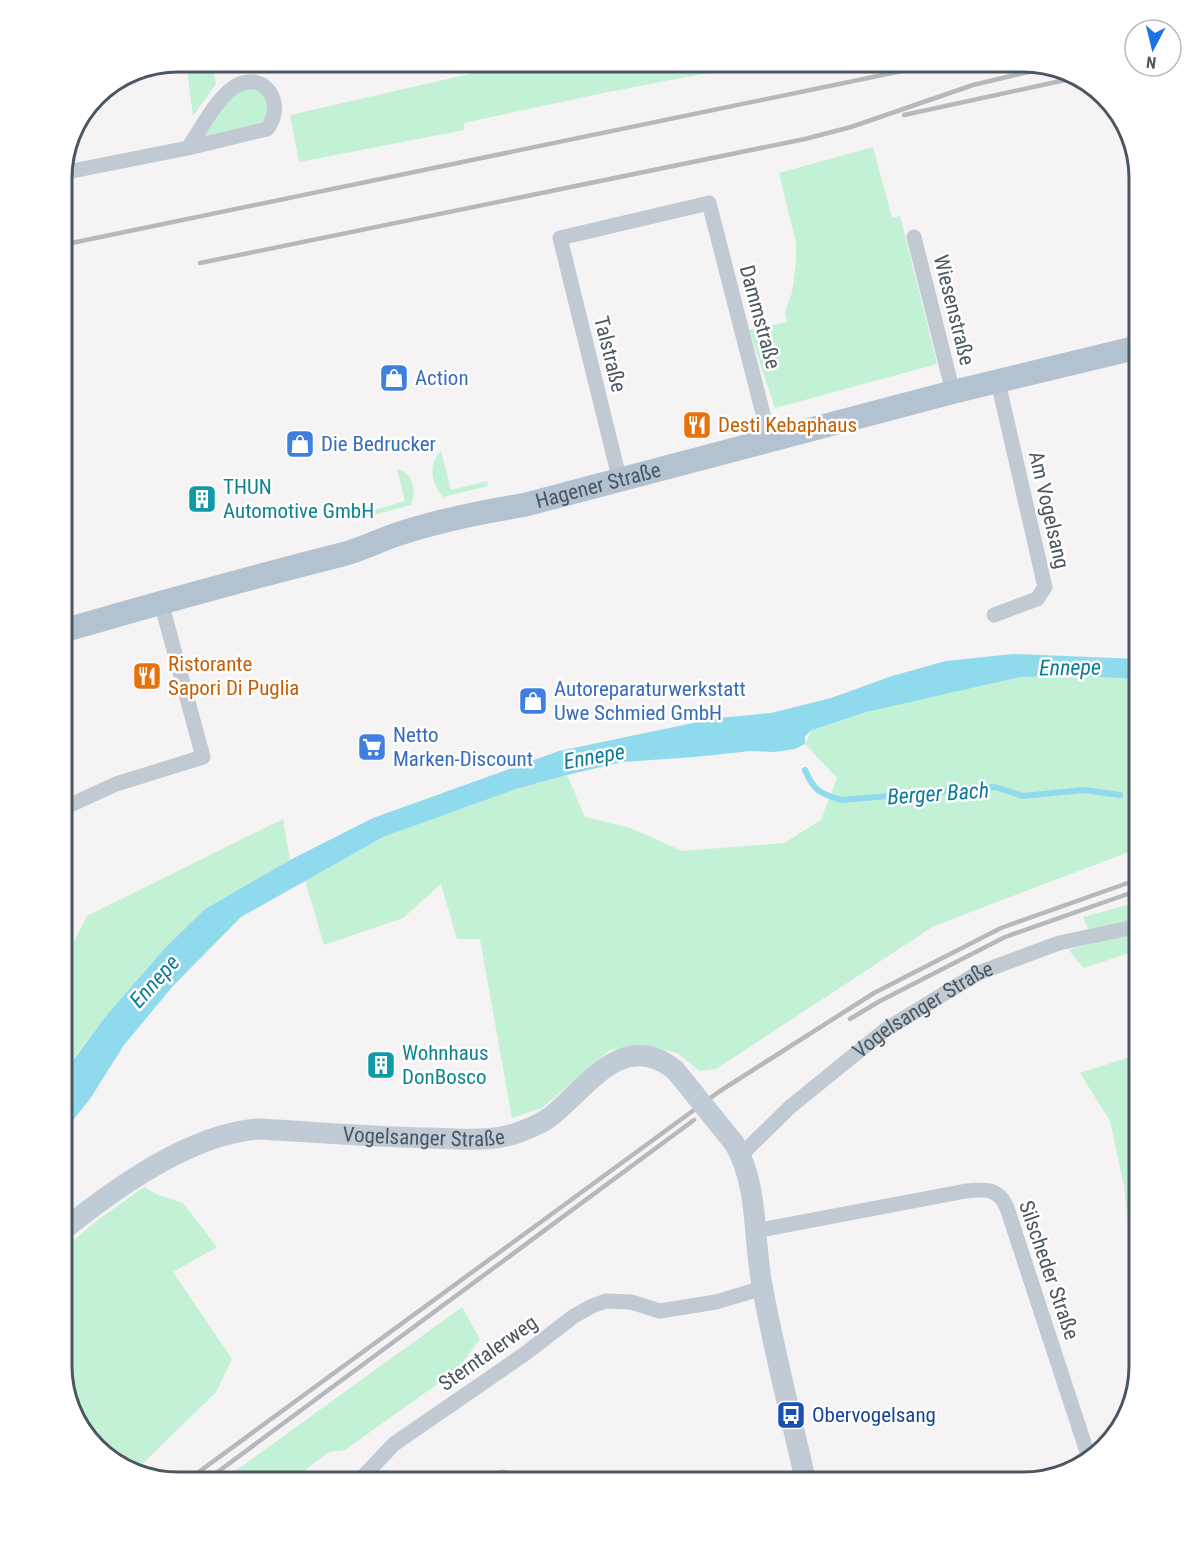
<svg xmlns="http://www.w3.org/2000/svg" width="1201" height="1544" viewBox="0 0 1201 1544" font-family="'Roboto Condensed',sans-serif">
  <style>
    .green { fill: #c3f1d5 }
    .water { fill: #90daee }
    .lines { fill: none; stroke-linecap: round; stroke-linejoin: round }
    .stream { stroke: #90daee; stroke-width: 6 }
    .street { stroke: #c1cad2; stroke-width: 15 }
    .secondary { stroke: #c1cbd6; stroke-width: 21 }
    .primary { stroke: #b3c2d1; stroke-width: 24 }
    .rail { stroke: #b5b8bd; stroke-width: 4.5 }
    .secondary-bridge { stroke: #c1cbd6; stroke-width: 21 }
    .labels { text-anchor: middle; stroke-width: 5; stroke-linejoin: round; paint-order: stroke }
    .street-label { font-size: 21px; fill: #4a5661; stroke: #fff }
    .shop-label { font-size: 21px; fill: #366cbe; stroke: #fff; text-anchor: start }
    .food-label { font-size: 21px; fill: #c56008; stroke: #fff; text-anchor: start }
    .culture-label { font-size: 21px; fill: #0d838f; stroke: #fff; text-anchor: start }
    .transit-label { font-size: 21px; fill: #164399; stroke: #fff; text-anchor: start }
    .water-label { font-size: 22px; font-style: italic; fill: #0c7c9b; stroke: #fff }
    .rim { fill: none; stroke: #4a5661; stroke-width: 3 }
  </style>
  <rect width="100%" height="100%" fill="#f5f3f3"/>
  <g class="green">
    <polygon points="186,62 212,62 216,84 193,116"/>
    <path d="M 522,62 L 780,62 C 674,77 569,100 464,123 L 464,130 L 299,162 L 290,115 Z"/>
    <polygon points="262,87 272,121 201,144 211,115 232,90"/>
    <polygon points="873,147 892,218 900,216 937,364 775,408 749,330 787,322 785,311 792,293 796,263 796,243 779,173"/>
    <path d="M 441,451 L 451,490 L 487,481 L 488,486 L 443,497 C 432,483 427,465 441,451 Z"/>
    <path d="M 397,469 C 413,472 417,491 411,505 L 362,518 L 361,514 L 405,501 Z"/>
    <polygon points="1070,676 1139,679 1139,848 934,926 716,1069 700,1071 677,1053 649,1046 610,1050 542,1108 512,1118 480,939 457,939 441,884 403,918 324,945 305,880 383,837 516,789 567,775 585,817 631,828 682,851 784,843 821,820 837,778 805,744 812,730 866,712 973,686 1020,677"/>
    <polygon points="283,819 290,860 205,909 165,948 106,1016 62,1073 62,965 87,916"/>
    <polygon points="1139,902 1139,950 1083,968 1069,950 1094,943 1083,917"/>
    <polygon points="1139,1054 1139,1267 1131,1251 1124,1186 1110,1121 1080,1073"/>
    <polygon points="144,1187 156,1194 183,1203 217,1247 173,1272 232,1359 216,1392 135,1471 120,1467 81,1431 62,1366 62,1250 99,1219"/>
    <polygon points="462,1307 480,1339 457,1370 345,1450 329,1452 289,1482 220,1482"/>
  </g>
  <polygon class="water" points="1013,654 1139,659 1139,679 1070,676 1020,677 866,712 812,730 805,736 805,744 795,749 775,752 750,751 695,757 622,762 567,775 516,789 383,837 241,917 173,986 124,1045 90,1099 62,1134 62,1075 106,1016 165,948 205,909 290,860 373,818 559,751 717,718 771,713 831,698 892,676 946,661"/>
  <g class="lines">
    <path class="stream" d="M 805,770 C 814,791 820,794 842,800 L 995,787 L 1023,796 L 1083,790 L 1120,795"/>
    <g class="street">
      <path d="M 62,173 L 188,148 L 267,129 C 286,105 266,71 238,85 C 219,93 200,131 188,148"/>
      <polyline points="914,237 953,392"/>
      <polyline points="620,481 560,238 709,203 770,441"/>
      <polyline points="994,615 1037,599 1045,587 998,382"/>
      <polyline points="62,812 66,807 116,784 203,757 161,602"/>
      <path id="s1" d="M 741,1155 L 790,1107 L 885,1030 L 978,973 L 1059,943 L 1139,926"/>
      <path d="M 755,1231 L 966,1191 C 985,1189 999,1188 1007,1208 L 1090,1461"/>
      <polyline points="358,1482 394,1444 526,1353 574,1316 592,1306 606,1301 631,1302 660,1311 716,1302 763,1288"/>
      <polyline points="489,1482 503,1477"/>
    </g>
    <g class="secondary">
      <path d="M 734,1143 C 759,1185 753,1238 762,1285 C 774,1351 791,1417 806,1482"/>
      <path id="s2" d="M 62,1231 C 114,1189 190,1134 258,1129 C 315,1132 373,1137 431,1138 C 459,1139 491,1142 517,1133 C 528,1129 541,1124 550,1117 C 587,1088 623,1028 675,1070"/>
    </g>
    <path class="primary" id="s3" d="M 62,631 C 155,604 249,578 344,554 C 362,549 378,541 395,535 C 437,521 481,512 524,505 L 953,392 L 1139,347"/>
    <g class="rail">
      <polyline points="904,115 1070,79"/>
      <polyline points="62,245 945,62"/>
      <polyline points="200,263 805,139 851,127 973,85 1049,67"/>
      <polyline points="850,1019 880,1001 1005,937 1139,890"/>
      <polyline points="185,1482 720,1091 874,993 1001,928 1139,879"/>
      <polyline points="204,1482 694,1120"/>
    </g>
    <polyline class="secondary-bridge" points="675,1070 734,1143"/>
  </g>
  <defs>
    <g id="shop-square" transform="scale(1.5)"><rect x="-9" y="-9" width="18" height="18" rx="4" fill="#3f7fe0" stroke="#fff"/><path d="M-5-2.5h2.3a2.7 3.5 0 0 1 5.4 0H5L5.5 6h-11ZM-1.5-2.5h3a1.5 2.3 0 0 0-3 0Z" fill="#fff"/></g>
    <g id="restaurant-square" transform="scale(1.5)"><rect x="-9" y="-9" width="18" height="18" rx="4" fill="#e8710a" stroke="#fff"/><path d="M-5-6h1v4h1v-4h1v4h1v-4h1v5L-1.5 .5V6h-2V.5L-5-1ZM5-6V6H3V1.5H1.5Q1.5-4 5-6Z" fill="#fff"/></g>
    <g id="building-square" transform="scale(1.5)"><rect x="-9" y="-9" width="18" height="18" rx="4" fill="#0f9aa8" stroke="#fff"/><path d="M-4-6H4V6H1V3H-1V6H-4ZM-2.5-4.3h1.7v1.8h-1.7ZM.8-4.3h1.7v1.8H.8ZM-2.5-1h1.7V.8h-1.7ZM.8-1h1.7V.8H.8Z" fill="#fff"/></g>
    <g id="supermarket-square" transform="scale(1.5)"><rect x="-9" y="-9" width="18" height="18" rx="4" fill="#3f7fe0" stroke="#fff"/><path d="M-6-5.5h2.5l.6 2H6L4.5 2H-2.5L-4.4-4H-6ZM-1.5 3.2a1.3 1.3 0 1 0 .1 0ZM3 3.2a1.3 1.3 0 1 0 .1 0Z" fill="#fff"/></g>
    <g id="bus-square" transform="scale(1.5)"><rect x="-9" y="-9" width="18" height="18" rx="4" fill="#1a4fb4" stroke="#fff"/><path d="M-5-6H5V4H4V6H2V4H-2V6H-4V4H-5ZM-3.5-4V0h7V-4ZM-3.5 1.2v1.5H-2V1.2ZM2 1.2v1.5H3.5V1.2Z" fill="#fff"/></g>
  </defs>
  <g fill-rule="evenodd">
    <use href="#shop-square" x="394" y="378"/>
    <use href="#restaurant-square" x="697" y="425"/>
    <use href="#shop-square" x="300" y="444"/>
    <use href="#building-square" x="202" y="499"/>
    <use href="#restaurant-square" x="147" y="676"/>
    <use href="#shop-square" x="533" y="701"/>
    <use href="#supermarket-square" x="372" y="747"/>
    <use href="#building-square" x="381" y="1065"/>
    <use href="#bus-square" x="791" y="1415"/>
  </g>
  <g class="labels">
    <g class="street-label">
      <text transform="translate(954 310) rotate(76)" y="7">Wiesenstraße</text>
      <text transform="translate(760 317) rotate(75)" y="7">Dammstraße</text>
      <text transform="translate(610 354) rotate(76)" y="7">Talstraße</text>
      <text dy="7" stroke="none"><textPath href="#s3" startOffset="556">Hagener Straße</textPath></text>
      <text transform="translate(1049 510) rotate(77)" y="7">Am Vogelsang</text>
      <text dy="7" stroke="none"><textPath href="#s1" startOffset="234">Vogelsanger Straße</textPath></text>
      <text dy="7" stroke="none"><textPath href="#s2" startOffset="390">Vogelsanger Straße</textPath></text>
      <text transform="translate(1049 1270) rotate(71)" y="7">Silscheder Straße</text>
      <text transform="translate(488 1353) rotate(-35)" y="7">Sterntalerweg</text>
    </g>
    <g class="shop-label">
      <text x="415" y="385">Action</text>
      <text x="321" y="451">Die Bedrucker</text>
      <text x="554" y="696">Autoreparaturwerkstatt<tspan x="554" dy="24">Uwe Schmied GmbH</tspan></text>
      <text x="393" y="742">Netto<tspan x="393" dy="24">Marken-Discount</tspan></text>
    </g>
    <g class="food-label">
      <text x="718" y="432">Desti Kebaphaus</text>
      <text x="168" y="671">Ristorante<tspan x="168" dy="24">Sapori Di Puglia</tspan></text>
    </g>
    <g class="culture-label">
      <text x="223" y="494">THUN<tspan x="223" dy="24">Automotive GmbH</tspan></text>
      <text x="402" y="1060">Wohnhaus<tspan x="402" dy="24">DonBosco</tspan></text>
    </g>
    <g class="transit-label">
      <text x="812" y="1422">Obervogelsang</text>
    </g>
    <g class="water-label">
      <text transform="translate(1070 667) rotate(-1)" y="8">Ennepe</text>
      <text transform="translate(594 756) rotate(-10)" y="8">Ennepe</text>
      <text transform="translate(938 793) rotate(-4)" y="8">Berger Bach</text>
      <text transform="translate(154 981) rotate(-48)" y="8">Ennepe</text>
    </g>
  </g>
  <path d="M0 0H1201V1544H0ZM178 72H1023A106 106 0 0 1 1129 178V1366A106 106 0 0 1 1023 1472H178A106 106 0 0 1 72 1366V178A106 106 0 0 1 178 72Z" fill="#fff" fill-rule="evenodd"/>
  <path class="rim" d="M178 72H1023A106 106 0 0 1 1129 178V1366A106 106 0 0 1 1023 1472H178A106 106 0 0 1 72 1366V178A106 106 0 0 1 178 72Z"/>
  <g transform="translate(1153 48) rotate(187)"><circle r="28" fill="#ffffff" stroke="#b7bbc0" stroke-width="1.5"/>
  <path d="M0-4.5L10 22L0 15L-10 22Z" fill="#1a73e8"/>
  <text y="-9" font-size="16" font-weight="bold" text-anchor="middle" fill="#4a5661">N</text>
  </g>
</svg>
